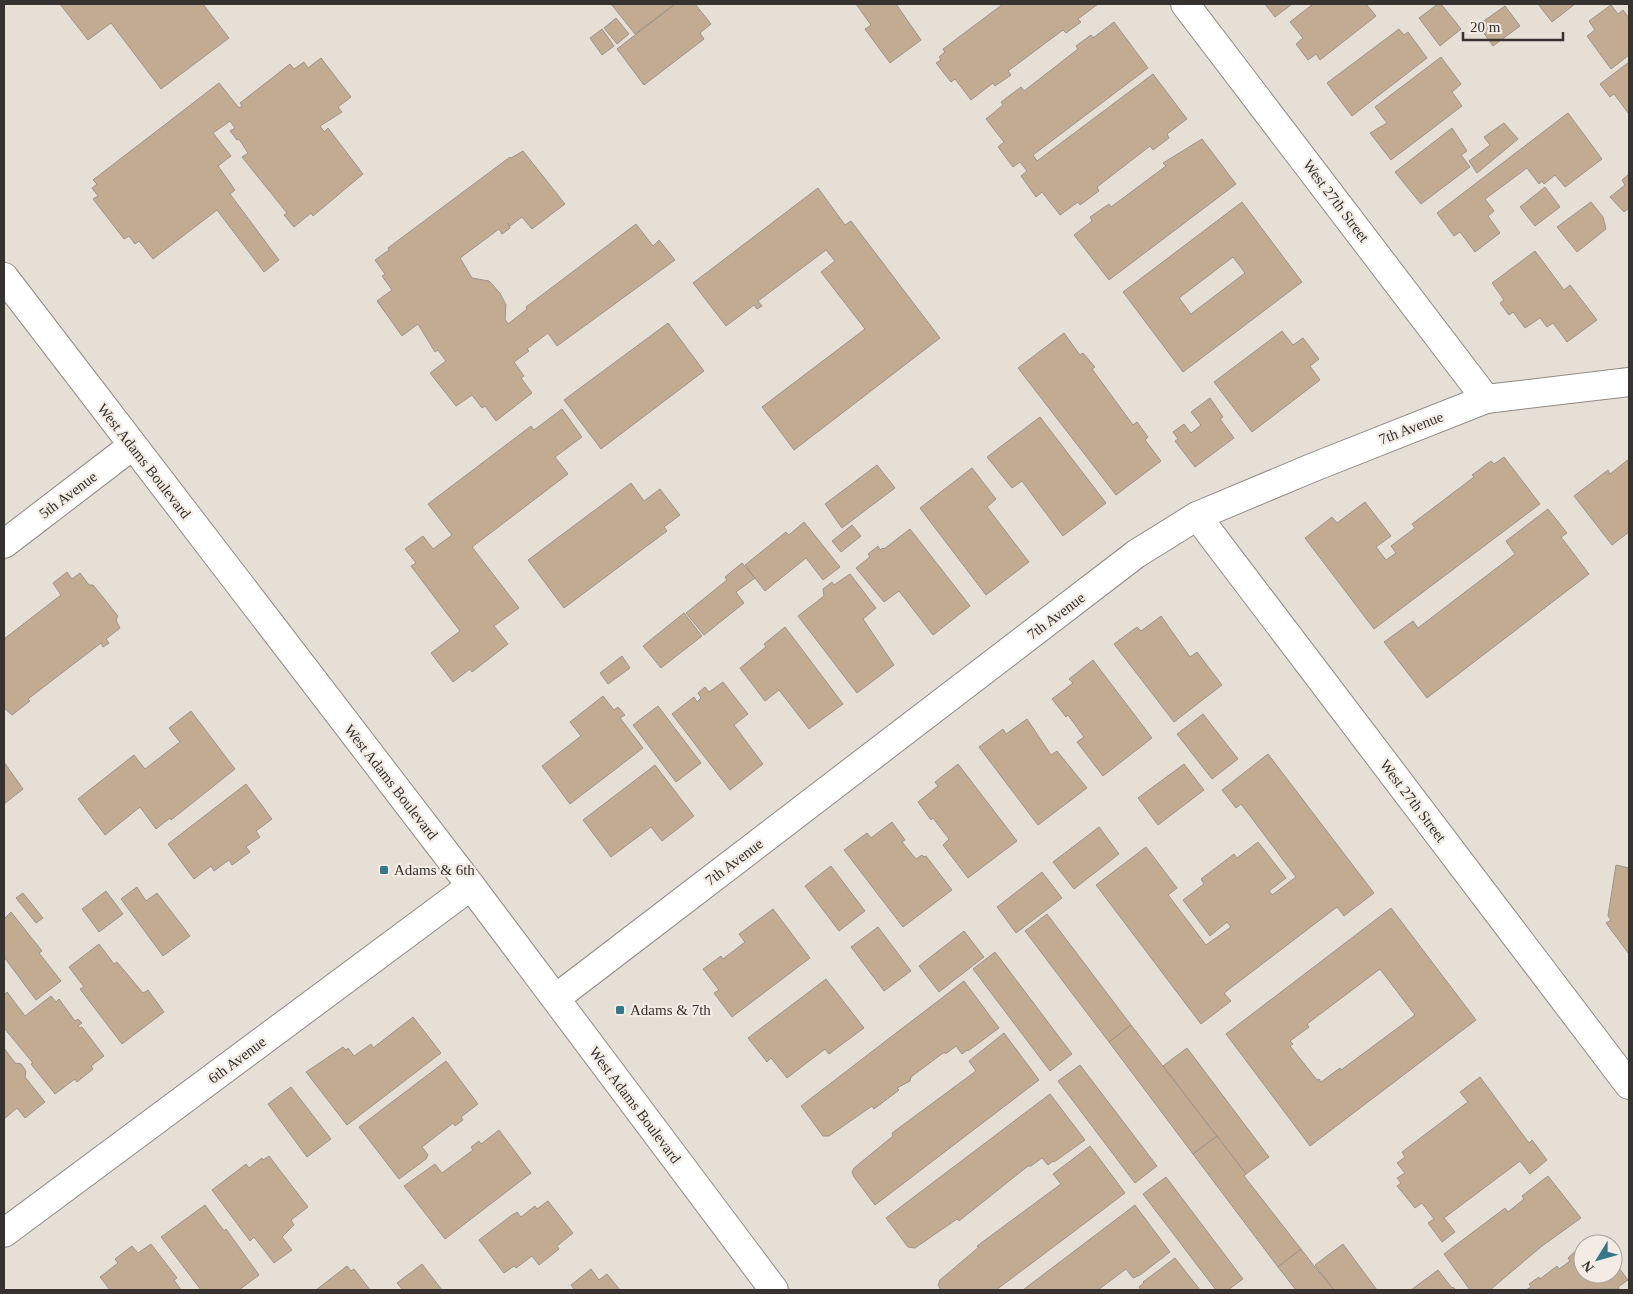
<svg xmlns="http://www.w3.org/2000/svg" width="1633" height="1294" viewBox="0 0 1633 1294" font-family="'Times New Roman',serif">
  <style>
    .building { fill: #c2ab91; stroke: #9b948d; fill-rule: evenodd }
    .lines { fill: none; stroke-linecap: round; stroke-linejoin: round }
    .street-casing { stroke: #918a83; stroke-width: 30 }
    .secondary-casing { stroke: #918a83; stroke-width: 30 }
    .street { stroke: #fff; stroke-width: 28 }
    .secondary { stroke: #fff; stroke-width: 28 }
    .poi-dot { fill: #37778a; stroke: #f3ece4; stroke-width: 2 }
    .labels { text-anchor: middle; stroke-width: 4.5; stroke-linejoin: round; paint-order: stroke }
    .street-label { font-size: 15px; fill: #35322f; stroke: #f3ece4 }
    .poi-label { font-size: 15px; fill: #35322f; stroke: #f3ece4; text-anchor: start }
  </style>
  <rect width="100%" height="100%" fill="#e6dfd6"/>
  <g class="building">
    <polygon points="60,4 203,4 229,38 161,89 111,23 88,40"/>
    <polygon points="611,4 675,4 635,34"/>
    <polygon points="675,4 695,4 711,24 700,33 704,39 644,85 617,49"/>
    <polygon points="856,4 896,4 921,40 890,63 865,29 871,25"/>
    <polygon points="1003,4 1098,4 1078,19 1081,22 1066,33 1063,30 1008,71 1011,75 995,86 993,83 971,100 955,79 951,82 936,63 941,60 939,57 945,52 943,49"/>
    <polygon points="1265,4 1292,4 1275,17"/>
    <polygon points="1313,4 1366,4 1376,16 1320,60 1316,54 1308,60 1296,44 1303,38 1290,22"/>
    <polygon points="1438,4 1441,4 1461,29 1440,46 1419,18"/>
    <polygon points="1538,4 1575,4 1552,22"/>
    <polygon points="1611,5 1618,14 1623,10 1629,18 1629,55 1611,69 1587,36 1595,30 1589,21"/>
    <polygon points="1505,6 1520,26 1493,46 1478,25"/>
    <polygon points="616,18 629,34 617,44 604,28"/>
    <polygon points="1114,22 1148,68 1033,155 1037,161 1153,74 1187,119 1167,134 1169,138 1153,150 1150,146 1097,187 1099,191 1080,205 1078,202 1060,215 1042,192 1036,197 1021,176 1027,171 1020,162 1013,167 998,147 1004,142 986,119 1003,105 1001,102 1021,87 1024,91 1078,49 1076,46 1091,35 1093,38"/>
    <polygon points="602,29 614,46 602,55 590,38"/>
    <polygon points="1399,29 1404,35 1408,32 1427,58 1352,116 1327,83"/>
    <polygon points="1441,57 1461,84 1452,92 1462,106 1391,160 1370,133 1387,123 1375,107"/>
    <polygon points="321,58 351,97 338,107 342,112 320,126 324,132 328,128 363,174 313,216 311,213 294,227 284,215 287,213 242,157 248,153 239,139 237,140 230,131 235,128 230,121 213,133 231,156 218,166 235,190 230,194 279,260 264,272 217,210 153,259 139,241 135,244 129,236 124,239 93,199 98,196 92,188 97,184 93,180 219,83 239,108 242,106 240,103 290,64 294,69 304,62 308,68"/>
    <polygon points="1629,62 1629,114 1614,94 1610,97 1600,84"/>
    <polygon points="1568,113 1602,159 1565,187 1555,175 1544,184 1542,181 1539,184 1527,168 1485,199 1494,211 1488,216 1500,233 1475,252 1460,232 1454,236 1437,213"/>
    <polygon points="1504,123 1518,139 1477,173 1469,161 1490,145 1484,137"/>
    <polygon points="1452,128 1467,151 1461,155 1470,167 1421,204 1395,172"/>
    <polygon points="1202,139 1236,184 1109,280 1074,235 1092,221 1090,217 1109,204 1111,207 1166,166 1163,163"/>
    <polygon points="523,151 565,204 532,229 522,217 510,226 508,223 510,228 502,234 499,229 460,258 472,278 489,281 500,293 506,305 505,319 508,324 527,309 526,307 636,224 653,246 659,240 675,260 557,346 548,333 527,349 529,351 514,362 524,376 521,378 532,393 496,421 485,406 482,408 472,395 456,406 430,373 446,361 438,350 435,352 418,324 402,336 377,301 392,290 382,276 385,274 375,260 389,250 388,248 510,157 511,158"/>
    <polygon points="1629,174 1629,208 1624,212 1610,197 1625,185 1622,180"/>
    <polygon points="1545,187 1560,207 1535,226 1520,207"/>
    <polygon points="818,188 845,225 851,221 940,338 794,450 762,407 865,329 821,272 835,261 826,250 758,301 762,306 757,309 754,305 726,326 693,283"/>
    <path d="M 1242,202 L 1302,282 L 1183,372 L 1123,292 ZM 1233,257 L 1245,273 L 1191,314 L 1179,298 Z"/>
    <polygon points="1591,202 1603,217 1606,229 1577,252 1557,227"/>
    <polygon points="1535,251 1564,290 1570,285 1597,320 1567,342 1553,323 1547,327 1540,318 1525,328 1513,312 1509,315 1500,303 1504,300 1492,283"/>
    <polygon points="668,323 704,371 601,449 564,400"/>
    <polygon points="1282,331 1293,345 1303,338 1319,359 1310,366 1320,380 1252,432 1214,382"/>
    <polygon points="1064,333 1080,355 1083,353 1095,367 1092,369 1133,425 1137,422 1148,437 1145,440 1161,461 1116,495 1018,368"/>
    <polygon points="1210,398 1223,417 1220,419 1234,438 1195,467 1175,441 1178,439 1173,432 1184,424 1191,433 1201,425 1191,412"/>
    <polygon points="562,409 582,437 555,457 568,474 472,547 519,608 494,626 508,644 472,672 470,669 453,682 431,653 460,631 411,566 416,563 405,549 423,536 433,549 452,535 428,504 531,426 534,430"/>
    <polygon points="1040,417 1106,503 1063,536 1022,481 1012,488 987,457"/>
    <polygon points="1504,457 1540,504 1374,629 1305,538 1332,517 1337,523 1365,502 1391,536 1376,547 1386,560 1396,553 1391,546 1415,528 1412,524 1474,477 1472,475 1491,461 1494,464"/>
    <polygon points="1629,459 1629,532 1612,545 1574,496 1608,470 1610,474"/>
    <polygon points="877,465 895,488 842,528 825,504"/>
    <polygon points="972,468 996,499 987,507 1029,562 986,595 920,508"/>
    <polygon points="631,483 644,501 660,489 680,515 664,527 667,531 564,608 528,560"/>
    <polygon points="1548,509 1567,533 1561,537 1589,574 1427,698 1384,642 1413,621 1418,628 1515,554 1506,541"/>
    <polygon points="804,522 840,567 823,580 806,558 765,591 745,565 786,532 789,535"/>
    <polygon points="852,525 861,536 841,552 832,541"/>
    <polygon points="910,529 970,606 933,635 899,591 884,602 856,568 870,557 868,554 878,546 880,550 883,548 884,549"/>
    <polygon points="742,563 755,578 736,592 744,603 704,635 686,613 727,580 725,577"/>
    <polygon points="67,572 72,579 80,573 89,585 93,585 118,616 116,620 120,628 106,639 109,643 103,647 101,643 28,699 30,701 12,715 4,708 4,639 61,595 53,583"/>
    <polygon points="850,574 876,608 863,619 894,665 857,693 798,616 824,596 823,589 832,582 834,585"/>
    <polygon points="684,613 702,636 661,668 643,646"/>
    <polygon points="1161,616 1190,657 1197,652 1222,685 1174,722 1114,644 1137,627 1141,631"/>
    <polygon points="785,627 843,704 809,729 779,690 765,701 740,668 766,647 764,644"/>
    <polygon points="622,656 630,668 608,684 600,673"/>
    <polygon points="1093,660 1152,738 1103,776 1077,742 1084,737 1068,715 1066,717 1052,699 1073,683 1069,679"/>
    <polygon points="723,682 748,714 734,725 763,764 730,790 672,714 694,697 697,702 701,698 698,693 705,687 709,692"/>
    <polygon points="603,696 614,710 618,707 625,715 620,718 643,748 570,804 542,766 581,736 570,722"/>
    <polygon points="658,706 701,763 676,782 633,725"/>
    <polygon points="191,711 235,769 171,820 170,818 156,829 140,807 105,835 78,799 134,755 145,769 180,742 169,728"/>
    <polygon points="1203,714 1238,759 1212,779 1177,734"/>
    <polygon points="1027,719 1051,755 1057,751 1087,788 1038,825 979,747 1003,729 1006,734"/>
    <polygon points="1268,754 1374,893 1344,916 1337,907 1224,993 1231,1001 1201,1024 1096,885 1146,847 1177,888 1168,895 1206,945 1231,927 1227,922 1210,936 1183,900 1204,884 1201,879 1234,854 1237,858 1258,842 1286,878 1269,891 1272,895 1296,877 1241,804 1236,808 1222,790"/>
    <polygon points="4,762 23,789 4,804"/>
    <polygon points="958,764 1017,841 968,878 943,845 949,839 933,818 931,820 918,802 938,786 935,782"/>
    <polygon points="1184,764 1204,790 1158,825 1138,798"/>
    <polygon points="655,765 694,816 662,841 651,827 611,857 583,820"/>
    <polygon points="246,784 272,819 256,831 260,837 246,847 250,852 232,865 229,860 214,871 211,866 194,879 168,844"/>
    <polygon points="892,822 905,840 902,842 916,859 922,855 924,857 926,856 952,890 903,927 844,850 867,833 871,838"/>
    <polygon points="1099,827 1119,854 1074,889 1053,862"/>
    <polygon points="1616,865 1629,868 1629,954 1606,923 1611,920 1608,916"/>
    <polygon points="831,866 865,911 839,931 805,886"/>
    <polygon points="1042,872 1062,898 1016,933 997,907"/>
    <polygon points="137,887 146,901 157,893 190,936 163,956 121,899"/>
    <polygon points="106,891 123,914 99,932 82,909"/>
    <polygon points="23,893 43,918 36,923 16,898"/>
    <path d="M 1391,908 L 1476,1020 L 1310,1146 L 1226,1034 ZM 1380,969 L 1415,1015 L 1341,1070 L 1340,1068 L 1321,1082 L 1319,1079 L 1317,1080 L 1290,1046 L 1293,1044 L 1290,1041 L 1309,1027 L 1307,1024 Z"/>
    <polygon points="773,909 810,958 732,1017 714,993 719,990 703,969 721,956 723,959 745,942 739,934"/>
    <polygon points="11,912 42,951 39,953 61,981 36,1000 4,957 4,919"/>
    <polygon points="1047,914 1131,1025 1109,1042 1025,931"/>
    <polygon points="878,927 911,971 884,991 851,947"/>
    <polygon points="964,931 984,957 939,992 919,966"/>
    <polygon points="99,944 114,964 117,962 143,993 148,990 164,1012 122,1044 80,989 84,987 69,967"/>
    <polygon points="995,952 1072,1054 1050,1071 973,969"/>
    <polygon points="826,979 864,1028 829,1054 825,1049 787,1078 771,1058 767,1062 748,1038"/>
    <polygon points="964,981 999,1028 968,1051 967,1050 962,1054 956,1046 947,1053 943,1053 911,1077 910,1081 897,1088 899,1090 874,1109 872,1106 829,1136 823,1136 801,1106"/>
    <polygon points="7,992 25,1016 51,996 56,1002 59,999 75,1021 78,1019 82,1023 78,1026 80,1028 82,1027 104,1056 91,1066 93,1069 77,1082 75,1079 55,1094 31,1064 33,1063 4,1028 4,995"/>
    <polygon points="413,1017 441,1053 347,1125 306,1072 343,1047 346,1050 348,1048 354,1056 371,1044 373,1048"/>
    <polygon points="1131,1025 1217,1136 1193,1154 1109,1042"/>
    <polygon points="1004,1033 1039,1080 875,1205 854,1177 852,1172 854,1168 893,1136 892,1133 976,1071 969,1061"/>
    <polygon points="4,1048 15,1063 21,1064 26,1071 25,1077 45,1102 25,1118 17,1108 4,1119"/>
    <polygon points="1187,1048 1269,1157 1246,1174 1163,1066"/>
    <polygon points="446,1061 478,1104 461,1117 463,1120 455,1126 453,1123 422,1147 428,1155 426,1159 399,1179 359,1127"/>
    <polygon points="1080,1065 1157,1166 1135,1183 1058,1081"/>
    <polygon points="1480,1077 1529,1143 1532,1140 1547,1160 1530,1174 1520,1161 1444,1218 1455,1232 1442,1242 1428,1223 1434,1219 1422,1203 1415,1208 1397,1186 1401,1183 1397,1178 1405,1173 1397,1163 1405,1157 1402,1152 1468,1102 1460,1092"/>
    <polygon points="291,1087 331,1139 307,1157 268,1104"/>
    <polygon points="1050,1094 1085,1140 1054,1162 1053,1161 1048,1165 1042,1158 1031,1166 1028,1166 959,1221 957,1219 915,1248 908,1247 886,1218"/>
    <polygon points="499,1130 531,1173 445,1239 404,1186 435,1164 442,1173 473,1150 471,1147 479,1141 481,1144"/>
    <polygon points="1217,1136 1246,1174 1244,1176 1301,1249 1278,1267 1193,1154"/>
    <polygon points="1090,1146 1125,1193 996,1290 941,1290 938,1285 940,1280 979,1247 977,1246 1061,1184 1053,1174"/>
    <polygon points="269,1156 308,1207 291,1220 294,1225 282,1237 292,1250 274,1263 254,1237 250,1241 212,1190 246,1164 249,1168 262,1158 263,1160"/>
    <polygon points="1548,1176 1581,1218 1542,1246 1490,1290 1470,1290 1444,1254 1505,1208 1508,1212 1524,1199 1522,1196"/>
    <polygon points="1166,1177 1243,1279 1228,1290 1216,1290 1143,1194"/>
    <polygon points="548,1201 573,1233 557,1246 559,1249 539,1265 532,1256 516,1268 514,1266 504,1273 479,1240 512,1215 517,1212 521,1217 535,1206 537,1209"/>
    <polygon points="205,1205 224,1231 226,1229 259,1275 239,1290 201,1290 161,1237"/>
    <polygon points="1135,1205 1170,1252 1140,1275 1133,1278 1126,1269 1098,1290 1023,1290"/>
    <polygon points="1596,1237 1601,1244 1587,1244"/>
    <polygon points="151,1244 177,1278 174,1280 181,1290 110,1290 100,1277 118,1263 115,1259 132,1246 138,1253"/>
    <polygon points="1343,1244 1377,1290 1334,1290 1315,1265"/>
    <polygon points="1583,1244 1583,1274 1613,1274 1613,1260 1628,1280 1618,1287 1619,1289 1526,1290 1531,1287 1529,1284 1539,1277 1540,1279 1557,1266 1559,1269 1570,1261 1568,1258"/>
    <polygon points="1301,1249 1314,1266 1334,1290 1296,1290 1278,1267"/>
    <polygon points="1175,1258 1200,1290 1141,1290 1139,1287 1144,1283 1143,1282"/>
    <polygon points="422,1264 442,1290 403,1290 397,1283"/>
    <polygon points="347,1266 351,1271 354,1269 370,1290 316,1290"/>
    <polygon points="591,1269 599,1280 607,1274 620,1290 575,1290 571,1285"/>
    <polygon points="1438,1270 1452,1288 1453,1287 1456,1290 1411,1290"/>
  </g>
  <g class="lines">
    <g class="street-casing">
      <g id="street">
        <polyline points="1185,4 1486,399"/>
        <polyline points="1197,516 1629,1085"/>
        <polyline points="4,544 132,446"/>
      </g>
    </g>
    <g class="secondary-casing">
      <g id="secondary">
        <polyline points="4,277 471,886 774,1290"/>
        <polyline points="556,998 1136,554 1197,516 1314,467 1486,399 1629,382"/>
        <polyline points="4,1233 471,886"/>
      </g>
    </g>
    <use href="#street" class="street"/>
    <use href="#secondary" class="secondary"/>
  </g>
  <g class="poi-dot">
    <rect x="379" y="865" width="10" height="10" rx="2.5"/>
    <rect x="615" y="1005" width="10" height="10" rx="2.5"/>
  </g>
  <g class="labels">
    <g class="street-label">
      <text transform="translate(1336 201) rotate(53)" y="5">West 27th Street</text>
      <text transform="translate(1411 428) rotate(-21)" y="5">7th Avenue</text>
      <text transform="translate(144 461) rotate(52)" y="5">West Adams Boulevard</text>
      <text transform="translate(68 495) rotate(-37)" y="5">5th Avenue</text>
      <text transform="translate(1056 616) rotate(-37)" y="5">7th Avenue</text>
      <text transform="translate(391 782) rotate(52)" y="5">West Adams Boulevard</text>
      <text transform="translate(1413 801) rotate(53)" y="5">West 27th Street</text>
      <text transform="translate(734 862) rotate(-37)" y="5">7th Avenue</text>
      <text transform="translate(237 1060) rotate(-37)" y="5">6th Avenue</text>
      <text transform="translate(635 1105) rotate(53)" y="5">West Adams Boulevard</text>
    </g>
    <g class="poi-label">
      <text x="394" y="875">Adams &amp; 6th</text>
      <text x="630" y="1015">Adams &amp; 7th</text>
    </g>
  </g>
  <rect width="1633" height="1294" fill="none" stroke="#35322f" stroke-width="10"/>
  <g transform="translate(1598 1259) rotate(233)"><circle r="24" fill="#f3ece4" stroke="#a7a29c"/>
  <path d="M0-4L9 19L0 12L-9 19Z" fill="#37778a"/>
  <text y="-8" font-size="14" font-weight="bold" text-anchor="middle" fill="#35322f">N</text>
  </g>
  <path d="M1463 32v8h100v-8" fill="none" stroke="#35322f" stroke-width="2.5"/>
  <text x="1470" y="32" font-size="15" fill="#35322f" stroke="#f3ece4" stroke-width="4" paint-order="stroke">20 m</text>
</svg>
